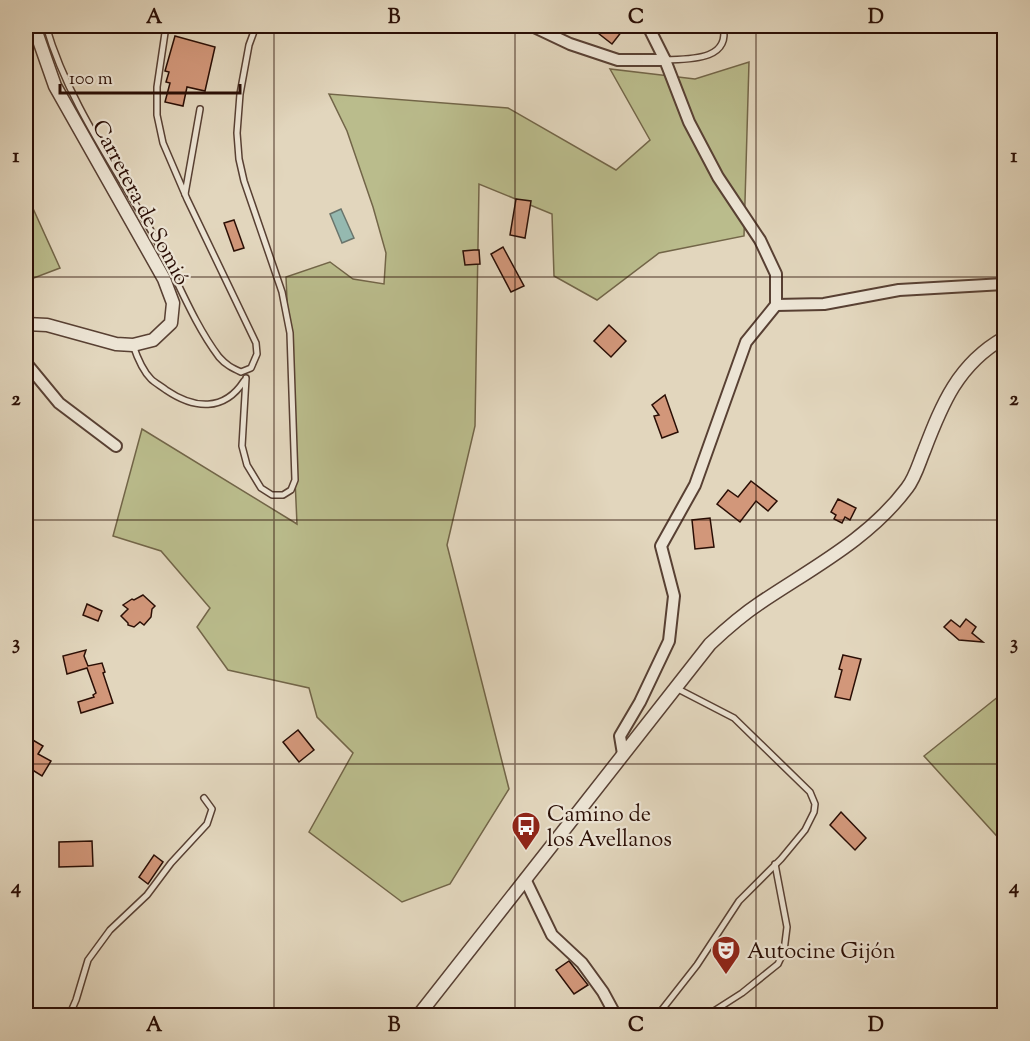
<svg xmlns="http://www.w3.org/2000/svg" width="1030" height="1041" viewBox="0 0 1030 1041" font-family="'Sorts Mill Goudy',serif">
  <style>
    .green { fill: #babc8c; stroke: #726548; stroke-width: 1.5 }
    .water { fill: #95b9b0; stroke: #6a756c; stroke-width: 1.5 }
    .building { fill: #d2977a; stroke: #2a0e05; stroke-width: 1.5 }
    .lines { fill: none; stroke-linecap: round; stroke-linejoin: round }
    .service-casing { stroke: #584033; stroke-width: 8 }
    .minor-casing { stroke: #584033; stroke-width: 14 }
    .tertiary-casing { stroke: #584033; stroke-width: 15 }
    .service { stroke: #ece4d4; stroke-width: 5 }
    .minor { stroke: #ece4d4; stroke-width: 10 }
    .tertiary { stroke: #ece4d4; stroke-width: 12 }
    .grid { fill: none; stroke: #2a0e05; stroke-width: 1.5; stroke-opacity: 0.55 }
    .labels { text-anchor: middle; stroke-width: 4.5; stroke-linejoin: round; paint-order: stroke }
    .street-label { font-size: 22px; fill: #2a0e05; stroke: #ece4d4 }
    .poi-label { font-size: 22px; fill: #2a0e05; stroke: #ece4d4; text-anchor: start }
    .neatline { fill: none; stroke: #2a0e05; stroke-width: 2 }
    .grid-label { font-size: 20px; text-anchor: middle; font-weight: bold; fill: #2a0e05 }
  </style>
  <rect width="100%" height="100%" fill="#e2d6bd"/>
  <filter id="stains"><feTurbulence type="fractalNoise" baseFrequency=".00333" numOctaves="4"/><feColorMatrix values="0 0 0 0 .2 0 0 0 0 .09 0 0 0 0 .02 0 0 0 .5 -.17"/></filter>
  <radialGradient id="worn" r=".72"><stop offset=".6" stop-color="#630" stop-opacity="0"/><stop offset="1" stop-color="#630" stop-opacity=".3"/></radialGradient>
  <g class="green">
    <polygon points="749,62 744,236 659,253 597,300 554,276 552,214 479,184 475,426 447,545 509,789 450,884 402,902 309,832 353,753 317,717 309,688 228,670 197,627 210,608 161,551 113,536 142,429 297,524 286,277 330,262 353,279 384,284 386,253 373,207 347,131 329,94 508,108 616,170 650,140 610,69 695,79"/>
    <polygon points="26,193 60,268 26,281"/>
    <polygon points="1004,692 1004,844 924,756"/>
  </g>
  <polygon class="water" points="341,209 354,238 342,243 330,214"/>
  <g class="building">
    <polygon points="589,26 626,26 612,44"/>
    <polygon points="175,36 215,47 205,91 187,87 183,106 165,102 170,83 166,82 169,72 165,71"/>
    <polygon points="516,199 531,201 525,238 510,235"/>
    <polygon points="234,220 244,248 234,251 224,223"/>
    <polygon points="503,247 524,286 511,292 491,254"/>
    <polygon points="474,250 479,250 480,264 465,265 463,251"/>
    <polygon points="609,325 626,341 611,357 594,341"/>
    <polygon points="665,395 678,432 662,438 654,416 659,415 652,405"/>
    <polygon points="751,481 777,501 768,511 756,501 740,522 717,504 728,490 738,497"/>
    <polygon points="838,499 856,508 850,520 845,517 842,523 834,519 836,515 831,512"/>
    <polygon points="710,518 714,547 695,549 692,520"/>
    <polygon points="143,595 155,606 152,609 151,617 144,625 140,622 134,627 128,625 128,623 121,616 128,609 123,605 132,599 134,600"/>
    <polygon points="87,604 102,611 98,621 83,615"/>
    <polygon points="966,619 976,627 972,633 983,642 959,640 944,627 951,620 960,627"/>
    <polygon points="86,650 84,656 88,666 102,663 105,672 103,673 113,703 81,713 78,702 94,697 93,695 96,693 87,668 67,674 63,656"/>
    <polygon points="843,655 861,659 850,700 835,697 842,670 839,669"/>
    <polygon points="298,730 314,750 299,762 283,742"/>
    <polygon points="26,736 43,746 38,754 51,761 42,776 26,766"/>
    <polygon points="841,812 866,838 855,850 830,825"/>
    <polygon points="92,841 93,866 59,867 59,842"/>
    <polygon points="154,855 163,862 148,884 139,877"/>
    <polygon points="569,961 588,985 574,994 556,970"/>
  </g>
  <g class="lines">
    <g class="service-casing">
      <g id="service">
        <path d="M 46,26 C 68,102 116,168 154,236 C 176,276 192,321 219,357 C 226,365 232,368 241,372 L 251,368 L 257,354 L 256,343 L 187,199 L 163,143 L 157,115 L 157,87 L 166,26"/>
        <path d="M 665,60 C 688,59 731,61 723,26"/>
        <polyline points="185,194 200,109"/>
        <path d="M 133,345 C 137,357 142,370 151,379 C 155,383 161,386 166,390 C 194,409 224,412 244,381"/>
        <polyline points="246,378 242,446 247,465 261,488 272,495 283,495 291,490 295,480 290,333 282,292 244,181 239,159 237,133 240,94 249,45 256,26"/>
        <polyline points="69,1016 76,1000 88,960 110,930 147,895 171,863 207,824 212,809 204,798"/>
        <polyline points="657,1016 697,965 739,901 781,859 805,830 814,812 815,804 810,792 734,718 676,688"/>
        <polyline points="706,1016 742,993 778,964 784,951 787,927 775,864"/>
      </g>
    </g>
    <g class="minor-casing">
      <g id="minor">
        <polyline points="532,26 570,44 618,60 665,60"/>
        <polyline points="776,305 824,304 899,290 1004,284"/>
        <polyline points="26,363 59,403 116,446"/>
        <polyline points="623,754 620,736 640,702 669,641 674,596 661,546 695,485 746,342 776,305 776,274 760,240 718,177 689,122 665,60 648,26"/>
        <polyline points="525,879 552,935 582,963 603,992 616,1016"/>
      </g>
    </g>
    <g class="tertiary-casing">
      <g id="tertiary">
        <polyline points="26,324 47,325 116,344 133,345 153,340 171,323 173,303 164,279 55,86 34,26"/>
        <path d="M 418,1016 L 710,644 C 726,629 742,615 760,603 C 812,568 869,539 907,488 C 915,478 919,463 924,451 C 942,404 958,364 1004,338"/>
      </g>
    </g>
    <use href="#service" class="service"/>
    <use href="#minor" class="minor"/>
    <use href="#tertiary" class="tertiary"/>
  </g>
  <path class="grid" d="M 274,26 L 274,1016M 515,26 L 515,1016M 756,26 L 756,1016M 26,277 L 1004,277M 26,520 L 1004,520M 26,764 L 1004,764"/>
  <defs>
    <g id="bus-pin" transform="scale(1.5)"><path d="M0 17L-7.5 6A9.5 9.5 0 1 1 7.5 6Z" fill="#8f2418" stroke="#ece4d4"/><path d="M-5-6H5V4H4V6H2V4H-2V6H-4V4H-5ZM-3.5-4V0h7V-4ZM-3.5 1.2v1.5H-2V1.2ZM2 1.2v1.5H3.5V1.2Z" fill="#fff"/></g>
    <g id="theatre-pin" transform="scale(1.5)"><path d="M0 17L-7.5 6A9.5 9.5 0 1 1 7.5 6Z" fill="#8f2418" stroke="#ece4d4"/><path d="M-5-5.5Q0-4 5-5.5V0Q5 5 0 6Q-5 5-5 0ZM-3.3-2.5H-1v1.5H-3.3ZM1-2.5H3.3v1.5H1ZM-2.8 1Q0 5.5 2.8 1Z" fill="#fff"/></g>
  </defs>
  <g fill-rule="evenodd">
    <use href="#bus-pin" x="526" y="826"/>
    <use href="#theatre-pin" x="726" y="950"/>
  </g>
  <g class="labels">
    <g class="street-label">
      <text transform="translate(142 202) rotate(62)" y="8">Carretera de Somió</text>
    </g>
    <g class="poi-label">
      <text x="547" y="821">Camino de<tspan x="547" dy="25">los Avellanos</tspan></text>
      <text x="747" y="958">Autocine Gijón</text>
    </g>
  </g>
  <rect width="1030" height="1041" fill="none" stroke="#e2d6bd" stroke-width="66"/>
  <path d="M60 84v9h180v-9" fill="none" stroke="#2a0e05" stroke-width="3"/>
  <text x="69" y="84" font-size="18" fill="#2a0e05" stroke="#ece4d4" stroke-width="4.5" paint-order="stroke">100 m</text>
  <rect x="33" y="33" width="964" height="975" class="neatline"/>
  <g class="grid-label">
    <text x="154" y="23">A</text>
    <text x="394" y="23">B</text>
    <text x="636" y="23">C</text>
    <text x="876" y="23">D</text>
    <text x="16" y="162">1</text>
    <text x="1014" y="162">1</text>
    <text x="16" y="405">2</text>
    <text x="1014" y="405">2</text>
    <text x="16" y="649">3</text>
    <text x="1014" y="649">3</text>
    <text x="16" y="893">4</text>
    <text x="1014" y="893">4</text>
    <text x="154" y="1031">A</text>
    <text x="394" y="1031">B</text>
    <text x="636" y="1031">C</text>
    <text x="876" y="1031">D</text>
  </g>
  <rect width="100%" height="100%" filter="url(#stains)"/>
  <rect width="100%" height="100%" fill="url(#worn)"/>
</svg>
